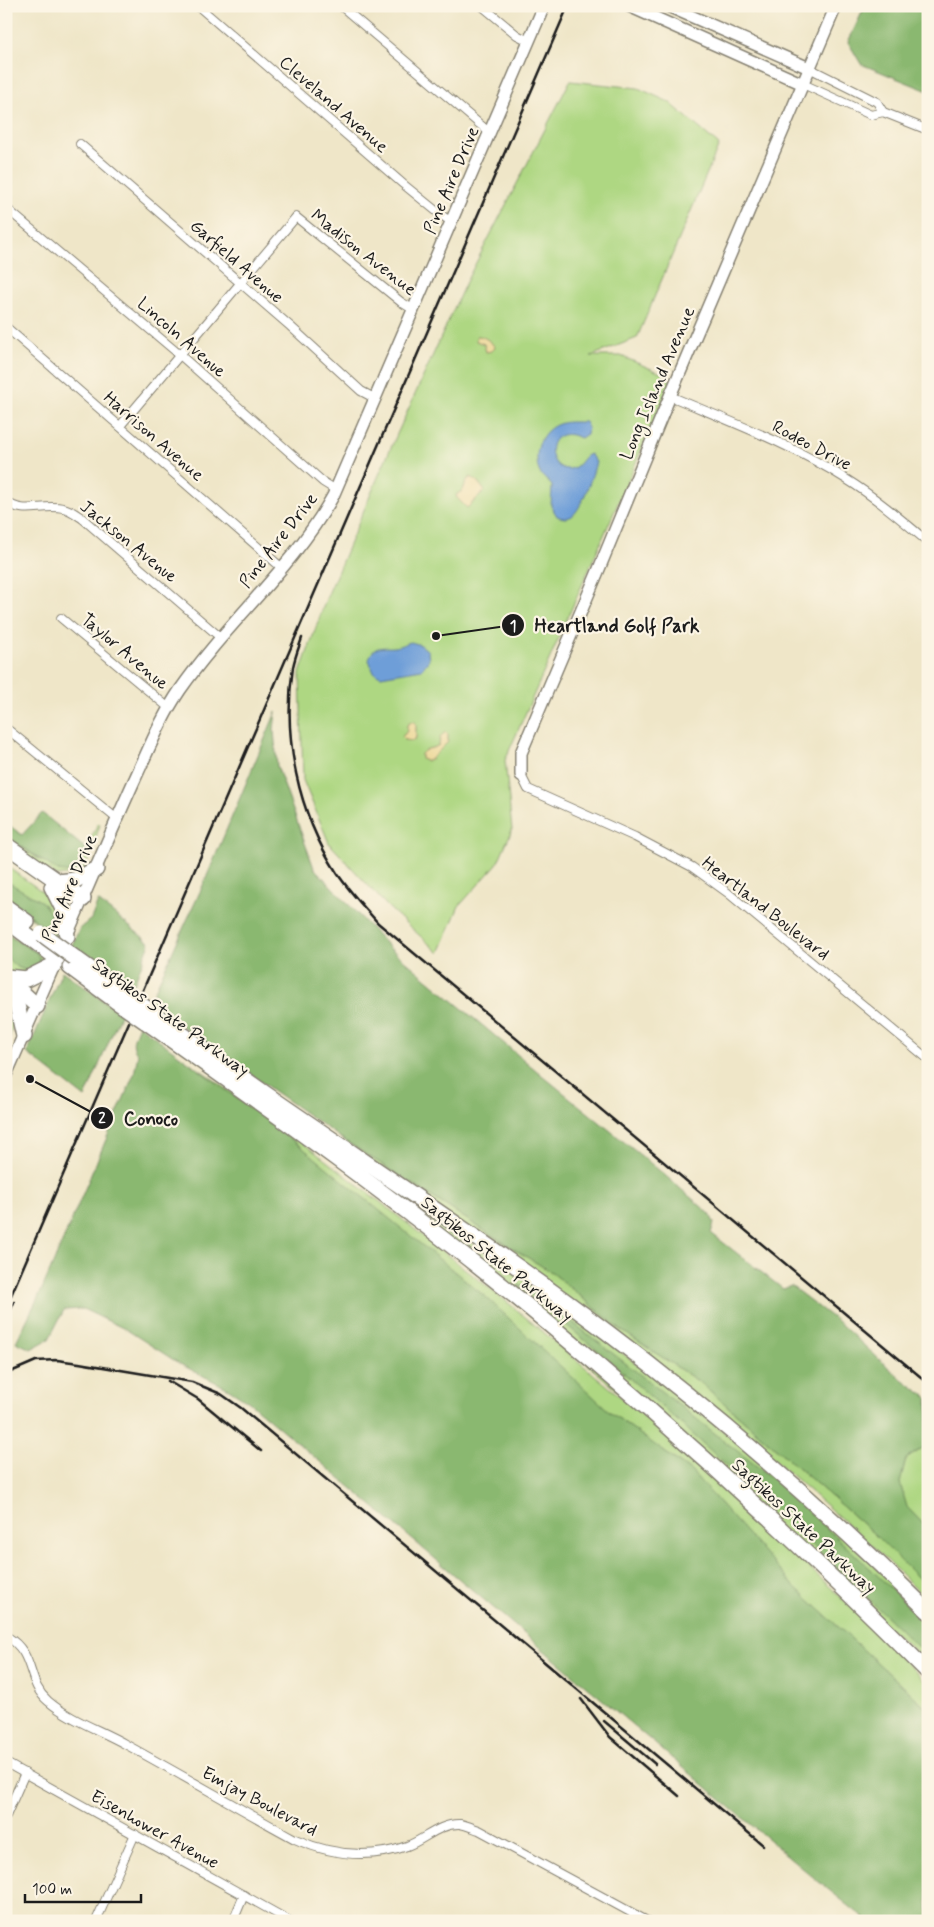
<svg xmlns="http://www.w3.org/2000/svg" width="934" height="1927" viewBox="0 0 934 1927" font-family="Mynerve,sans-serif">
  <style>
    .green { fill: #aed782; stroke: #657a4f }
    .forest { fill: #8ab870; stroke: #536a46 }
    .sand { fill: #eeda9e; stroke: #857b5d }
    .water { fill: #6e9ed8; stroke: #455d7a }
    .lines { fill: none; stroke-linecap: round; stroke-linejoin: round }
    .street-casing { stroke: #868172; stroke-width: 10 }
    .secondary-casing { stroke: #868172; stroke-width: 14 }
    .highway-casing { stroke: #868172; stroke-width: 18 }
    .street { stroke: #fff; stroke-width: 8 }
    .secondary { stroke: #fff; stroke-width: 11 }
    .highway { stroke: #fff; stroke-width: 15 }
    .rail { stroke: #1c1c1c; stroke-width: 2.5 }
    .highway-bridge-casing { stroke: #868172; stroke-width: 18; stroke-linecap: butt }
    .highway-bridge { stroke: #fff; stroke-width: 15 }
    .labels { text-anchor: middle; stroke-width: 4.5; stroke-linejoin: round; paint-order: stroke }
    .street-label { font-size: 18px; fill: #1c1c1c; stroke: #fcf5e5 }
    .leader { fill: none; stroke: #1c1c1c; stroke-width: 2 }
    .callout-dot { fill: #1c1c1c; stroke: #fcf5e5; stroke-width: 2 }
    .mark-label { font-size: 15px; text-anchor: middle; font-weight: bold; fill: #fff }
    .callout-label { font-size: 19px; text-anchor: middle; font-weight: bold; fill: #1c1c1c; stroke: #fcf5e5; stroke-width: 4.5; stroke-linejoin: round; paint-order: stroke }
  </style>
  <rect width="100%" height="100%" fill="#fcf5e5"/>
  <filter id="ink" filterUnits="userSpaceOnUse"><feTurbulence type="fractalNoise" baseFrequency=".02" numOctaves="2"/><feDisplacementMap in="SourceGraphic" scale="10" xChannelSelector="R" yChannelSelector="G"/><feConvolveMatrix kernelMatrix="1 2 1 2 8 2 1 2 1" color-interpolation-filters="sRGB"/></filter>
  <filter id="wash" filterUnits="userSpaceOnUse"><feTurbulence type="fractalNoise" baseFrequency=".0096" numOctaves="4" result="noise"/><feDisplacementMap in="SourceGraphic" scale="20" xChannelSelector="R" yChannelSelector="G"/><feGaussianBlur stdDeviation="1.12" result="paint"/><feColorMatrix in="noise" values="0 0 0 0 0 0 0 0 0 0 0 0 0 0 0 0 0 1.4 0 .05"/><feComposite in="paint" operator="in"/></filter>
  <g filter="url(#wash)">
    <rect width="100%" height="100%" fill="#efe6c8"/>
    <g class="green">
      <polygon points="570,81 638,88 669,102 719,145 637,338 591,356 621,356 668,376 671,383 505,760 512,830 497,864 459,906 439,953 388,907 329,843 303,780 300,673 326,599 384,463 465,284"/>
      <polygon points="98,823 100,825 85,868 77,874 57,876 6,842 6,836 40,860 82,868 86,849"/>
      <path d="M 6,866 L 53,899 C 67,921 50,957 32,972 L 6,973 L 6,932 L 41,955 L 51,932 L 37,923 L 6,896 Z"/>
      <path d="M 6,997 C 19,1011 12,1031 6,1047 Z"/>
      <polygon points="170,1049 278,1124 379,1201 512,1306 657,1427 842,1598 928,1684 928,1709 794,1587 692,1472 611,1413 299,1145"/>
      <polygon points="338,1136 488,1233 553,1273 618,1328 701,1383 873,1533 928,1588 928,1601 879,1552 772,1458"/>
      <path d="M 374,1172 C 491,1257 609,1340 722,1430 C 795,1488 862,1553 928,1619 L 928,1662 L 371,1175 Z"/>
      <polygon points="925,1447 928,1448 928,1529 906,1507 900,1483 906,1459"/>
    </g>
    <g class="forest">
      <polygon points="865,6 928,6 928,91 861,64 848,42"/>
      <polygon points="276,712 274,730 277,766 314,868 391,949 549,1081 660,1171 710,1214 714,1223 711,1233 783,1289 791,1286 837,1321 899,1377 928,1398 928,1448 924,1447 906,1459 900,1483 907,1507 928,1529 928,1588 873,1533 701,1383 618,1328 553,1273 488,1233 338,1136 149,1003 204,883"/>
      <polygon points="42,813 86,849 82,868 71,873 58,871 6,836 6,823 22,835"/>
      <polygon points="6,881 42,902 48,910 53,920 49,931 6,896"/>
      <polygon points="98,901 150,943 131,991 71,947 80,928 91,919"/>
      <path d="M 6,934 L 37,953 L 41,962 L 31,972 C 6,965 6,958 6,934 Z"/>
      <polygon points="62,971 121,1013 85,1098 27,1053"/>
      <path d="M 139,1025 L 299,1145 L 487,1298 L 611,1413 L 692,1472 L 795,1587 L 928,1709 L 928,1921 L 868,1921 L 819,1882 L 249,1402 L 229,1389 L 180,1364 L 127,1330 L 83,1309 L 64,1310 L 49,1339 L 31,1349 L 16,1342 L 43,1287 L 134,1074 L 138,1054 C 129,1044 135,1036 139,1025 Z"/>
      <path d="M 518,1285 L 524,1285 L 629,1366 L 773,1479 L 874,1572 L 928,1625 L 928,1657 C 828,1558 726,1462 620,1370 C 587,1341 552,1314 518,1285 Z"/>
    </g>
    <g class="sand">
      <path d="M 477,336 C 482,335 493,342 495,348 L 492,351 L 486,352 L 484,344 L 476,341 Z"/>
      <polygon points="471,477 477,481 485,491 467,508 457,498 456,495 463,490 467,480"/>
      <polygon points="413,721 416,723 416,738 412,741 405,740 402,737 407,731 407,725"/>
      <path d="M 445,732 L 448,734 L 448,742 L 432,758 L 427,761 L 421,759 L 421,754 C 428,746 432,750 439,745 L 440,738 Z"/>
    </g>
    <g class="water">
      <path d="M 569,422 L 585,422 L 588,428 L 587,434 L 581,438 C 544,421 544,470 569,469 C 581,468 581,456 590,454 L 596,462 C 593,474 582,509 572,516 C 567,519 562,518 557,516 L 551,506 L 552,486 C 548,480 542,478 539,471 C 537,466 537,461 537,456 C 538,437 550,423 569,422 Z"/>
      <path d="M 411,642 L 421,645 L 428,651 L 429,660 L 422,669 L 381,676 L 374,673 L 369,660 C 373,644 383,648 395,647 C 401,646 406,643 411,642 Z"/>
    </g>
  </g>
  <g filter="url(#ink)">
    <g class="lines">
      <g class="street-casing">
        <g id="street">
          <polyline points="198,6 403,184 441,215 452,222"/>
          <polyline points="341,6 490,133"/>
          <polyline points="482,6 517,35 529,41"/>
          <polyline points="809,68 877,102 883,112"/>
          <polyline points="803,84 871,115 883,112 928,130"/>
          <polyline points="80,144 290,326 361,391 376,399"/>
          <polyline points="6,208 180,355 323,482 336,490"/>
          <polyline points="6,327 282,568"/>
          <path d="M 670,396 C 729,421 791,444 846,479 C 875,497 902,520 928,542"/>
          <polyline points="120,426 296,217 401,302 414,310"/>
          <path d="M 6,501 C 23,516 43,503 63,508 C 70,509 77,515 83,519 L 221,638"/>
          <polyline points="61,618 169,708"/>
          <polyline points="6,728 117,819"/>
          <polyline points="521,775 528,789 635,837 692,867 728,893 928,1059"/>
          <path d="M 6,1636 C 37,1654 25,1681 48,1701 C 70,1720 100,1730 125,1744 C 182,1775 238,1808 295,1839 C 331,1855 368,1860 407,1846 C 424,1840 440,1823 460,1824 C 466,1825 473,1828 479,1830 L 647,1921"/>
          <polyline points="6,1763 290,1921"/>
          <polyline points="6,1816 25,1773"/>
          <polyline points="96,1921 135,1834"/>
          <polyline points="233,1921 244,1895"/>
        </g>
      </g>
      <g class="secondary-casing">
        <g id="secondary">
          <polyline points="629,6 803,84"/>
          <polyline points="668,6 809,68"/>
          <polyline points="521,775 521,753 599,569 670,396 836,6"/>
          <path d="M 67,935 C 89,884 111,832 134,781 C 148,751 161,718 180,690 C 227,622 293,568 333,496 L 544,6"/>
          <polyline points="6,1075 56,961"/>
        </g>
      </g>
      <g class="highway-casing">
        <g id="highway">
          <polyline points="6,845 83,899"/>
          <polyline points="58,882 76,880 96,869"/>
          <polyline points="52,887 63,909 67,936"/>
          <polyline points="6,907 27,922"/>
          <polyline points="6,920 57,958"/>
          <polyline points="75,958 121,991"/>
          <polyline points="70,967 116,1001"/>
          <polyline points="6,977 26,979 54,965"/>
          <polyline points="6,978 37,1006"/>
          <polyline points="6,992 17,1005 24,1036"/>
          <path d="M 150,1011 C 190,1040 230,1069 270,1097 C 383,1175 498,1250 607,1332 C 720,1417 827,1511 928,1611"/>
          <path d="M 145,1021 C 276,1114 407,1207 531,1309 C 669,1423 802,1545 928,1672"/>
        </g>
      </g>
      <use href="#street" class="street"/>
      <use href="#secondary" class="secondary"/>
      <use href="#highway" class="highway"/>
      <g class="rail">
        <path d="M 302,638 C 299,647 295,657 293,667 C 282,738 298,813 337,873 C 349,891 364,907 378,923 L 928,1383"/>
        <polyline points="6,1307 568,6"/>
        <polyline points="6,1321 14,1302"/>
        <polyline points="6,1374 36,1361 57,1360 79,1363 192,1382 221,1394 241,1408 763,1845"/>
        <polyline points="168,1381 198,1399 261,1451"/>
        <polyline points="581,1699 610,1737 679,1796"/>
        <polyline points="604,1721 655,1764"/>
      </g>
      <g class="highway-bridge-casing">
        <g id="highway-bridge">
          <polyline points="42,934 75,958"/>
          <polyline points="121,991 150,1011"/>
          <polyline points="116,1001 145,1021"/>
        </g>
      </g>
      <use href="#highway-bridge" class="highway-bridge"/>
    </g>
  </g>
  <g class="labels">
    <g class="street-label">
      <text transform="translate(334 104) rotate(41)" y="6">Cleveland Avenue</text>
      <text transform="translate(451 180) rotate(-67)" y="6">Pine Aire Drive</text>
      <text transform="translate(364 252) rotate(38)" y="6">Madison Avenue</text>
      <text transform="translate(237 261) rotate(41)" y="6">Garfield Avenue</text>
      <text transform="translate(182 337) rotate(41)" y="6">Lincoln Avenue</text>
      <text transform="translate(657 383) rotate(-67)" y="6">Long Island Avenue</text>
      <text transform="translate(154 436) rotate(41)" y="6">Harrison Avenue</text>
      <text transform="translate(812 445) rotate(28)" y="6">Rodeo Drive</text>
      <text transform="translate(278 540) rotate(-52)" y="6">Pine Aire Drive</text>
      <text transform="translate(129 541) rotate(39)" y="6">Jackson Avenue</text>
      <text transform="translate(125 651) rotate(40)" y="6">Taylor Avenue</text>
      <text transform="translate(69 888) rotate(-67)" y="6">Pine Aire Drive</text>
      <text transform="translate(766 908) rotate(38)" y="6">Heartland Boulevard</text>
      <text transform="translate(171 1017) rotate(36)" y="6">Sagtikos State Parkway</text>
      <text transform="translate(497 1259) rotate(39)" y="6">Sagtikos State Parkway</text>
      <text transform="translate(804 1526) rotate(43)" y="6">Sagtikos State Parkway</text>
      <text transform="translate(260 1801) rotate(28)" y="6">Emjay Boulevard</text>
      <text transform="translate(155 1829) rotate(29)" y="6">Eisenhower Avenue</text>
    </g>
  </g>
  <path class="leader" d="M436 636L513 625M30 1079L102 1118"/>
  <g class="callout-dot">
    <circle cx="436" cy="636" r="5"/>
    <circle cx="30" cy="1079" r="5"/>
    <circle cx="513" cy="625" r="12"/>
    <circle cx="102" cy="1118" r="12"/>
  </g>
  <g class="mark-label">
    <text x="513" y="631">1</text>
    <text x="102" y="1123">2</text>
  </g>
  <g class="callout-label">
    <text x="617" y="632">Heartland Golf Park</text>
    <text x="151" y="1125">Conoco</text>
  </g>
  <rect width="934" height="1927" fill="none" stroke="#fcf5e5" stroke-width="25"/>
  <path d="M25 1894v8h116v-8" fill="none" stroke="#1c1c1c" stroke-width="2.5"/>
  <text x="32" y="1894" font-size="15" fill="#1c1c1c" stroke="#fcf5e5" stroke-width="4" paint-order="stroke">100 m</text>
</svg>
